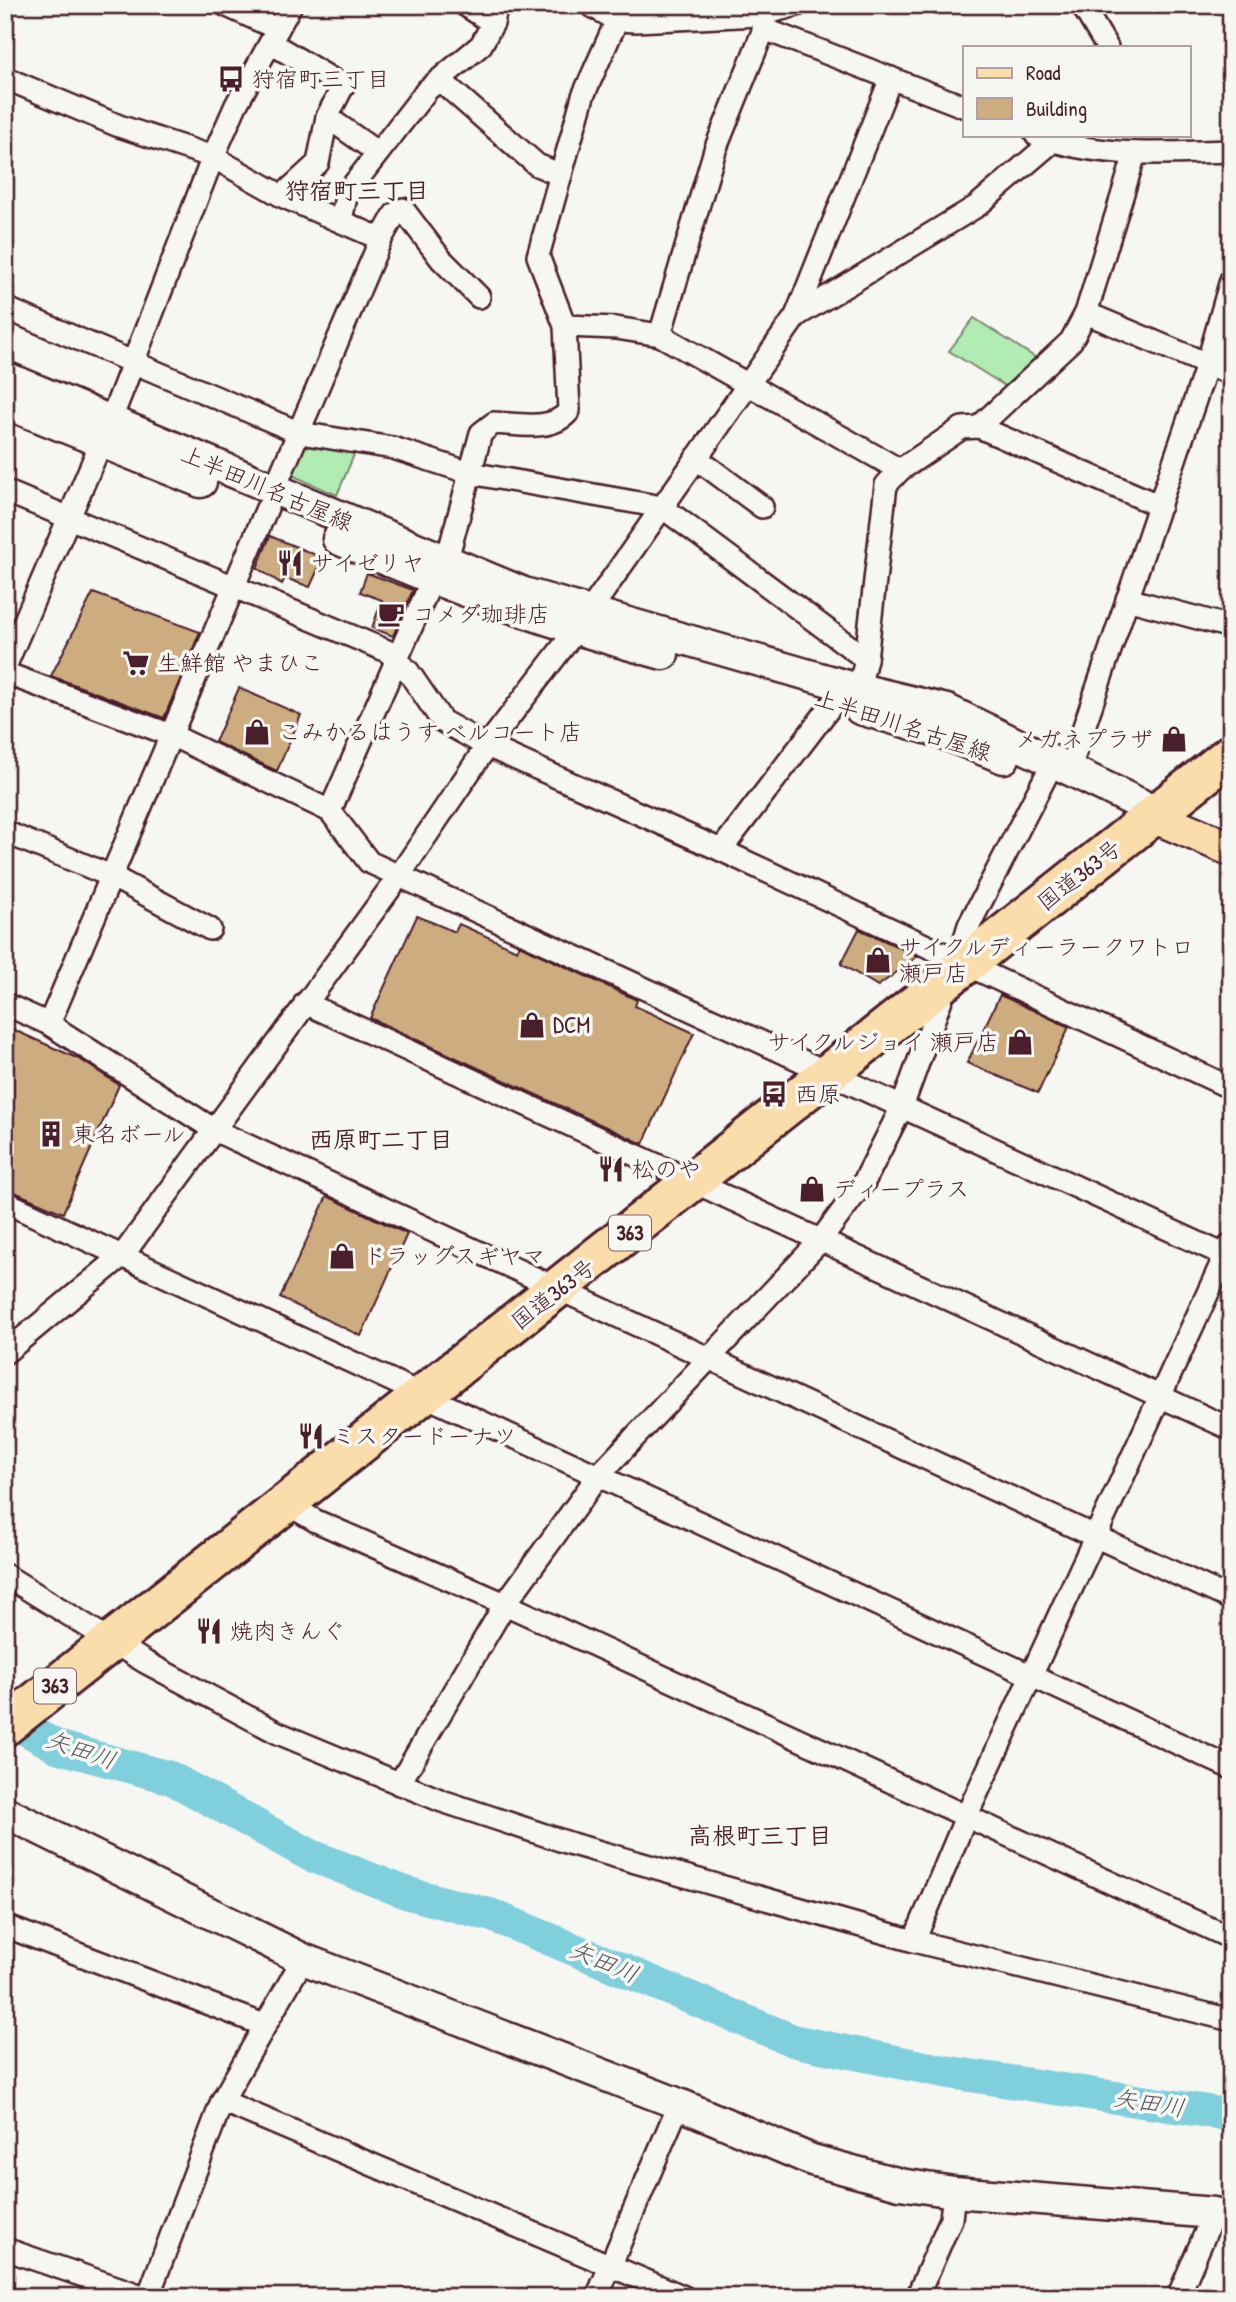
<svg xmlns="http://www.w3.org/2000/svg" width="1236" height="2302" viewBox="0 0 1236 2302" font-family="'Patrick Hand','Klee One',sans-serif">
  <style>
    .green { fill: #b1edb3; stroke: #7e866f; stroke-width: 2 }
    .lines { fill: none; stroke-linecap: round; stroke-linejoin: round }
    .river { stroke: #80cfdd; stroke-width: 33 }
    .building { fill: #cdad80; stroke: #4a1f2b; stroke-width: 2 }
    .street-casing { stroke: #4a1f2b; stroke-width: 26 }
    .secondary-casing { stroke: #4a1f2b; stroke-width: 35 }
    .primary-casing { stroke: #4a1f2b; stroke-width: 38 }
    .highway-casing { stroke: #4a1f2b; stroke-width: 44 }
    .street { stroke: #f6f6f2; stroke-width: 21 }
    .secondary { stroke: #f6f6f2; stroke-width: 30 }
    .primary { stroke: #faddab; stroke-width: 33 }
    .highway { stroke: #faddab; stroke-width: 38 }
    .labels { text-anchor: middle; stroke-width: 7; stroke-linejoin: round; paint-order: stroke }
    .shield { fill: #f6f6f2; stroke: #7e6067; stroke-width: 2 }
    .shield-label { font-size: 21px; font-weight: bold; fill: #4a1f2b }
    .poi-label { font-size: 23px; fill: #4a1f2b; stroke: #f6f6f2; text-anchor: start }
    .street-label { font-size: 23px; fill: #4a1f2b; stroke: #f6f6f2 }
    .neighbourhood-label { font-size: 24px; font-weight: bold; fill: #4a1f2b; stroke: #f6f6f2 }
    .water-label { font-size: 24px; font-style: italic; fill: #5a5460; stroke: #f6f6f2 }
  </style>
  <rect width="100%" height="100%" fill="#f6f6f2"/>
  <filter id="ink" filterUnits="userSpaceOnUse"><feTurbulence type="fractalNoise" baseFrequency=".0143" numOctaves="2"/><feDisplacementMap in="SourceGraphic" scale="14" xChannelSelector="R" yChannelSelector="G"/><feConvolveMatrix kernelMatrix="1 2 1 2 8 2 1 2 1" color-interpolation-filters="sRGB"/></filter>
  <g filter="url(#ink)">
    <g class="green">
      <polygon points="974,318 1039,360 1010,389 949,351"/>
      <polygon points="318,438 356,450 337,495 287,473 300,450"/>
    </g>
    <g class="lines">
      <polyline class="river" points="5,1718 58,1747 171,1778 310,1855 407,1893 491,1915 794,2041 947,2072 1231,2115"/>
    </g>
    <g class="building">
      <polygon points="270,536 323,558 310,587 285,578 282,584 257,568"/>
      <polygon points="367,573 413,590 393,636 372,628 382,600 360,592"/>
      <polygon points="93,593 200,632 164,718 51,676"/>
      <polygon points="239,688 301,715 277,771 215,742"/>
      <polygon points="417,916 455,932 459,924 517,950 519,945 637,1000 635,1006 694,1033 643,1144 370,1018"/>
      <polygon points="859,929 918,956 878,986 841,964"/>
      <polygon points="1000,995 1069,1027 1038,1093 967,1063"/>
      <polygon points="5,1026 81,1060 119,1085 63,1213 5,1188"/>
      <polygon points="327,1196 407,1234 361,1336 280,1298"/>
    </g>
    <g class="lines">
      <g class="street-casing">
        <g id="street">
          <polyline points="225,5 278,29"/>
          <polyline points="465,5 493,23"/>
          <polyline points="590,5 617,20 636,21 759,15 797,5"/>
          <polyline points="1082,5 1107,47"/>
          <polyline points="764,29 965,107"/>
          <polyline points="271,43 343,86 327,117 318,163 282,196"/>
          <polyline points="5,78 119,126 213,157 282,196 381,239 274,490"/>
          <polyline points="440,80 537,165 561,175"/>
          <polyline points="327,117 378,153"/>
          <path d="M 1036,135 C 1099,159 1165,153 1231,151"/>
          <polyline points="341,219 347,193 427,90 481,45 493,23 497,5"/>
          <polyline points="381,239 395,214 403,209 441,259 479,297"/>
          <polyline points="5,308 300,433 393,448 470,473 662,507 866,659"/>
          <polyline points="1086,313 1231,374"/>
          <polyline points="796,316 891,78"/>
          <polyline points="565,326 616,328 660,335 900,470"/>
          <polyline points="660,335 715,150 764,29 759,15"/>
          <polyline points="979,427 1160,506"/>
          <polyline points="696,458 762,507"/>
          <polyline points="5,491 387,651 408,671 442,721 487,746 721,850 1231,1088"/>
          <path d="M 446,563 L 481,433 L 494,423 C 519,424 552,432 569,411 L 565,326 L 538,256 L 583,96 L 617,20"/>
          <polyline points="1127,599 1231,627"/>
          <polyline points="589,612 796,316 977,206 1053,141"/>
          <polyline points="5,667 110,422 213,157 236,105 291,5"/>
          <polyline points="5,673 171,735 330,811 369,862 1231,1258"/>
          <polyline points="859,689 866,659 886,485 900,470 962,428 979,427 1071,341 1086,313 1135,154"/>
          <polyline points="1070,768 1207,365 1231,280"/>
          <polyline points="330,811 432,580"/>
          <polyline points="5,832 111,876 210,929"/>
          <polyline points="721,850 834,702"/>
          <polyline points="981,952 965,938 969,925 1046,776"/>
          <polyline points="946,986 902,1107 864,1182 820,1241 598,1476 505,1604 1231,1938"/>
          <polyline points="305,1003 1231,1429"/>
          <polyline points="5,1004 49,1024 216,1131 1231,1599"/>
          <polyline points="49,1024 267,508"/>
          <polyline points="5,1202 1231,1768"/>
          <polyline points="5,1353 123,1255 399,876 487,746 576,630"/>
          <polyline points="289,1505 316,1521 505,1604 399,1784"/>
          <polyline points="5,1575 145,1662 278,1733 442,1801 572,1844 914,1941 1231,2020"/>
          <polyline points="5,1926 264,2025"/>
          <polyline points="914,1941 966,1817 1230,1245"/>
          <polyline points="222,2101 684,2297"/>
          <polyline points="5,2249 145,2297"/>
          <polyline points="148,2297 222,2101 303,1959"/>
          <polyline points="597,2297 679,2104"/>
          <polyline points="917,2297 951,2219 954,2192"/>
          <polyline points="1178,2297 1214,2213"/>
        </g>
      </g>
      <g class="secondary-casing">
        <g id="secondary">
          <polyline points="5,377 524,593 847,686 947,710 1140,804 1154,816"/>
          <polyline points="5,403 201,482"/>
          <path d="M 338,539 C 444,586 551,624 663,654"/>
          <polyline points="860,709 940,732 1004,758"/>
          <polyline points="5,1812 303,1959 679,2104 812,2160 900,2184 954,2192 1214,2213 1231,2217"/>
        </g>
      </g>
      <g class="primary-casing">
        <polyline id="primary" points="1154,816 1231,849"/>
      </g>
      <g class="highway-casing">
        <polyline id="highway" points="5,1726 1231,754"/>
      </g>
      <use href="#street" class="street"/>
      <use href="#secondary" class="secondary"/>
      <use href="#primary" class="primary"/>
      <use href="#highway" class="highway"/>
    </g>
  </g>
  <defs>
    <g id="bus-bare" transform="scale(2.1)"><path d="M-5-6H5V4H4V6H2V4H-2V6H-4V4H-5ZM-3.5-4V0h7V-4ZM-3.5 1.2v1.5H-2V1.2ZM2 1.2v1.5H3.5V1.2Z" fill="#4a1f2b" stroke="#f6f6f2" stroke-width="2.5" paint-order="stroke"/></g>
    <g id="restaurant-bare" transform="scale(2.1)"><path d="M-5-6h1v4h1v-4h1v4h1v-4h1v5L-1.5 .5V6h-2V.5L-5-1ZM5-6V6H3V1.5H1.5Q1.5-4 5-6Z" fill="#4a1f2b" stroke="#f6f6f2" stroke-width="2.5" paint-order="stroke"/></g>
    <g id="cafe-bare" transform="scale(2.1)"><path d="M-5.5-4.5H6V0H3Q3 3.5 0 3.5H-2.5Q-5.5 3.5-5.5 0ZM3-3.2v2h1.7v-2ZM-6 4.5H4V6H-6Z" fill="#4a1f2b" stroke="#f6f6f2" stroke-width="2.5" paint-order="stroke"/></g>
    <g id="supermarket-bare" transform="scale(2.1)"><path d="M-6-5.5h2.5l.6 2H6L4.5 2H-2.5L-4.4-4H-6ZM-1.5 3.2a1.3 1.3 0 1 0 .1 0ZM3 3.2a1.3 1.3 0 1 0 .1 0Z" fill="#4a1f2b" stroke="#f6f6f2" stroke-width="2.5" paint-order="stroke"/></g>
    <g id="shop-bare" transform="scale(2.1)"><path d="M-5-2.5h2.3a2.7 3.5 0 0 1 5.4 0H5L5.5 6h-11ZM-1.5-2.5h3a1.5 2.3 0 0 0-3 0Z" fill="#4a1f2b" stroke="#f6f6f2" stroke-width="2.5" paint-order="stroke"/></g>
    <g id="building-bare" transform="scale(2.1)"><path d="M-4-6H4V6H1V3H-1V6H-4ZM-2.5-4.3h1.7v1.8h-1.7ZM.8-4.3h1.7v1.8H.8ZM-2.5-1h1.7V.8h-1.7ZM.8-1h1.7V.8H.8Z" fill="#4a1f2b" stroke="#f6f6f2" stroke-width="2.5" paint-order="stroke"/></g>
  </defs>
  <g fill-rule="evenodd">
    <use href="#bus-bare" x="231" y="79"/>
    <use href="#restaurant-bare" x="290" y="563"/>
    <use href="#cafe-bare" x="391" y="614"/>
    <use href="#supermarket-bare" x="136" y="663"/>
    <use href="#shop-bare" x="257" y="732"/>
    <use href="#shop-bare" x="1174" y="739"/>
    <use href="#shop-bare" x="878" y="960"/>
    <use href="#shop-bare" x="532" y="1025"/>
    <use href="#shop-bare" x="1020" y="1042"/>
    <use href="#bus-bare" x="774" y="1094"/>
    <use href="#building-bare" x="51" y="1134"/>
    <use href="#restaurant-bare" x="611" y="1169"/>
    <use href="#shop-bare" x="812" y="1189"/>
    <use href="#shop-bare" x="342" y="1256"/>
    <use href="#restaurant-bare" x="311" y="1436"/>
    <use href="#restaurant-bare" x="209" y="1631"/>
  </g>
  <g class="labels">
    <g class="shield">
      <rect x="609" y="1215.5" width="42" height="35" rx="5"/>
      <rect x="34" y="1668.5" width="42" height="35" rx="5"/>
    </g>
    <g class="shield-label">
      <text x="630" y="1240">363</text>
      <text x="55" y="1693">363</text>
    </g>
    <g class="poi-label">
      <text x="252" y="87">狩宿町三丁目</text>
      <text x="311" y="571">サイゼリヤ</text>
      <text x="412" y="622">コメダ珈琲店</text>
      <text x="157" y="671">生鮮館 やまひこ</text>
      <text x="278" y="740">こみかるはうす ベルコート店</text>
      <text x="1153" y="747" text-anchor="end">メガネプラザ</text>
      <text x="899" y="955">サイクルディーラークワトロ<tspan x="899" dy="26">瀬戸店</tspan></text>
      <text x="553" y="1033">DCM</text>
      <text x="999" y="1050" text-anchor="end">サイクルジョイ 瀬戸店</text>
      <text x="795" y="1102">西原</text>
      <text x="72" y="1142">東名ボール</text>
      <text x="632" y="1177">松のや</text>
      <text x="833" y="1197">ディープラス</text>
      <text x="363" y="1264">ドラッグスギヤマ</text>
      <text x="332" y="1444">ミスタードーナツ</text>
      <text x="230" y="1639">焼肉きんぐ</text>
    </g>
    <g class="street-label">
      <text transform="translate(267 488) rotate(23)" y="8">上半田川名古屋線</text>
      <text transform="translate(903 725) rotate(18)" y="8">上半田川名古屋線</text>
      <text transform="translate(1079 875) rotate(-38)" y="8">国道363号</text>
      <text transform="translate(553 1294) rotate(-38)" y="8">国道363号</text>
    </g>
    <g class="neighbourhood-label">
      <text x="357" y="199">狩宿町三丁目</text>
      <text x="381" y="1148">西原町二丁目</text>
      <text x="760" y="1844">高根町三丁目</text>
    </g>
    <g class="water-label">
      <text transform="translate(81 1750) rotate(19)" y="8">矢田川</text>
      <text transform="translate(604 1962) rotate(23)" y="8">矢田川</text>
      <text transform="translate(1149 2103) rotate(9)" y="8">矢田川</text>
    </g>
  </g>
  <rect width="1236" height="2302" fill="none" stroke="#f6f6f2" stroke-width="28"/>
  <rect x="14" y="14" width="1208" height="2274" fill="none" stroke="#4a1f2b" stroke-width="2.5" filter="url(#ink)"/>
  <rect x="963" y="46" width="228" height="91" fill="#f6f6f2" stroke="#b1a0a2" stroke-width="2"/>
  <rect x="977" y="68" width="35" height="10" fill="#faddab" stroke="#b1a0a2" stroke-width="2"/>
  <text x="1026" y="80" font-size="21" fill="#4a1f2b">Road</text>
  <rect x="977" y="98" width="35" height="21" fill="#cdad80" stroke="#b1a0a2" stroke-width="2"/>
  <text x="1026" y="116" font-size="21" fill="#4a1f2b">Building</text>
</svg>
